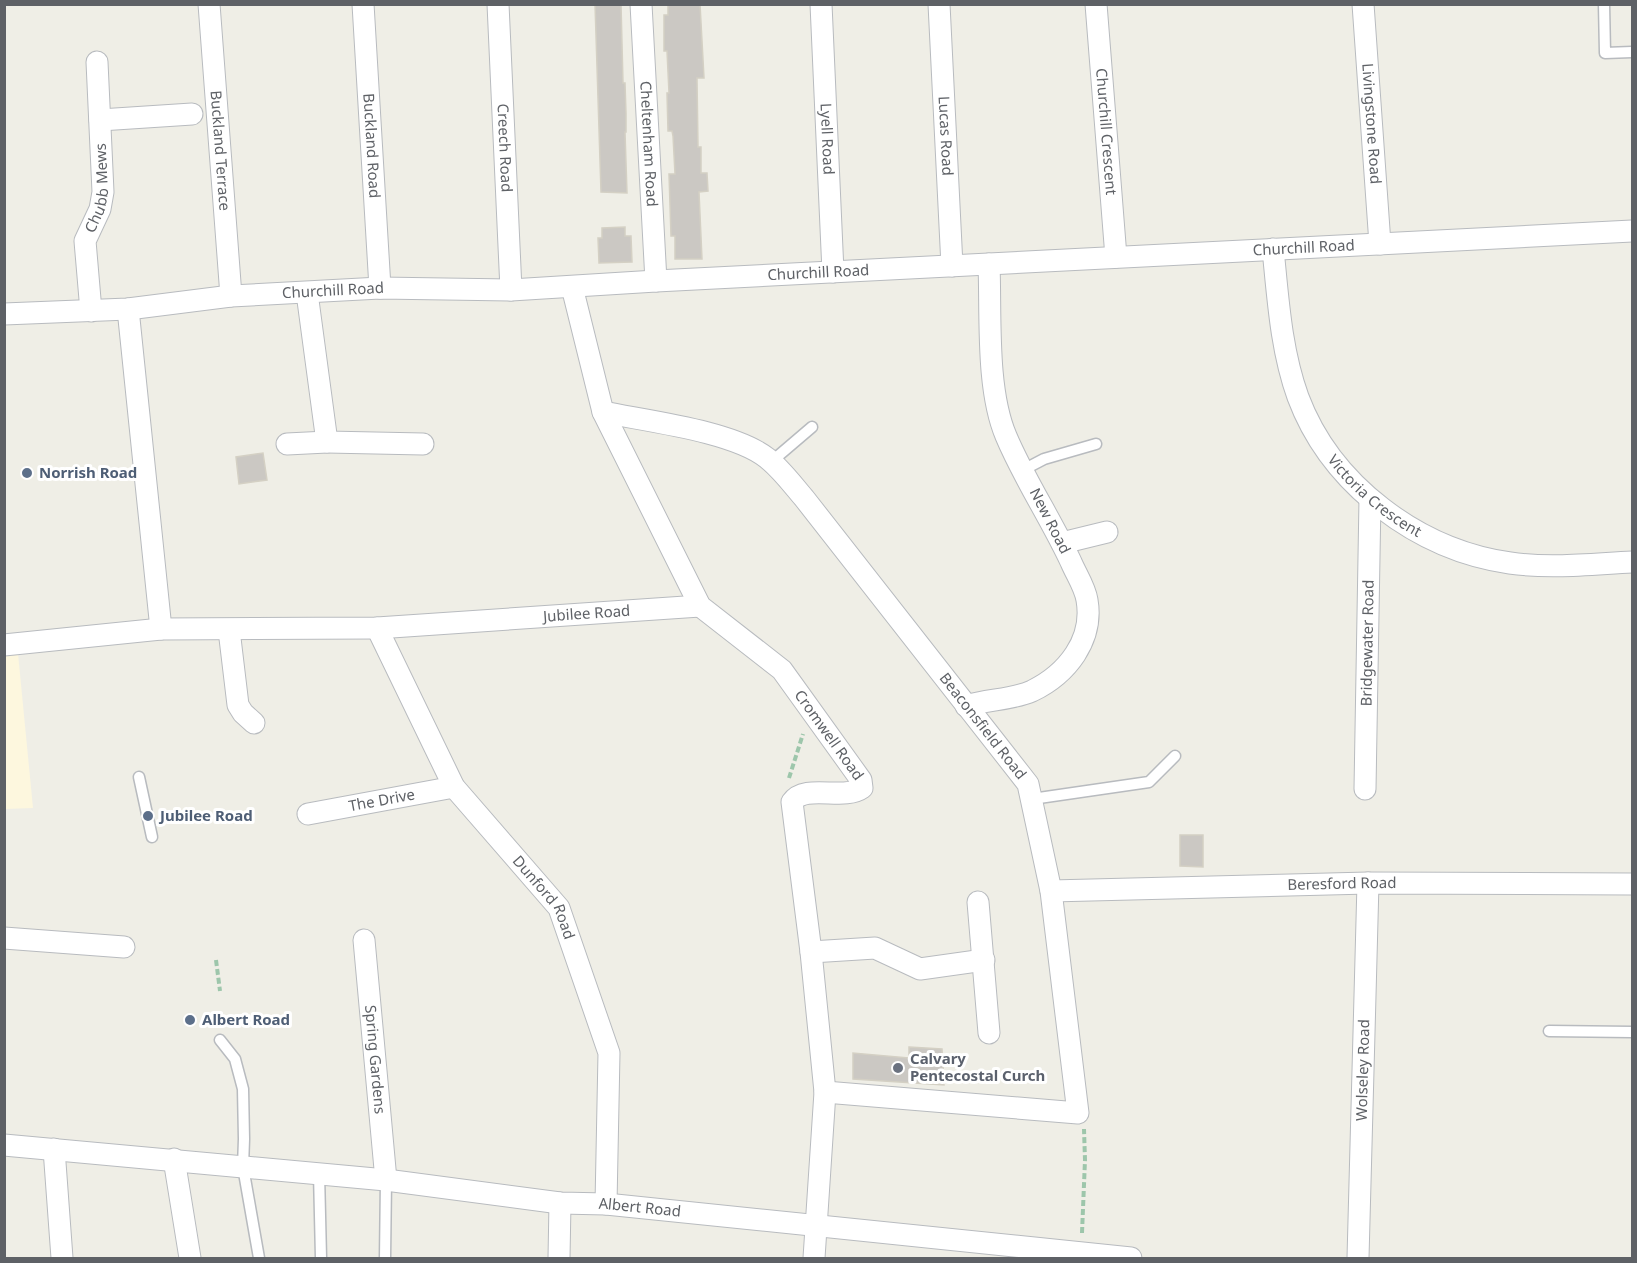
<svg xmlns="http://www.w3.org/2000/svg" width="1637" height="1263" viewBox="0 0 1637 1263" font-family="'Noto Sans',sans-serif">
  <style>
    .commercial { fill: #fdf7de }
    .building { fill: #cbc8c3; stroke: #d4d0c4; stroke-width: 1.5 }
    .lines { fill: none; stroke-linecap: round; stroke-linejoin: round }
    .service-casing { stroke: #b8bbbf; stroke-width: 13 }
    .minor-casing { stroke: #b8bbbf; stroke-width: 23 }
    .path { stroke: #9dc6ab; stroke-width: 4; stroke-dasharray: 6 3; stroke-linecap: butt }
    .service { stroke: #fff; stroke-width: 10 }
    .minor { stroke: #fff; stroke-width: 21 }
    .service-dot { fill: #5c6f8a; stroke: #fff; stroke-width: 2 }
    .worship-dot { fill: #6b7280; stroke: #fff; stroke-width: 2 }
    .labels { text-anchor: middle; stroke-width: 6; stroke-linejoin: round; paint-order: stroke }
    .street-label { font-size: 15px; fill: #5e6166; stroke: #fff }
    .service-label { font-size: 15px; font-weight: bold; fill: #4e5e75; stroke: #fff; text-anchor: start }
    .worship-label { font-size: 15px; font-weight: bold; fill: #5b616d; stroke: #fff; text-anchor: start }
  </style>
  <rect width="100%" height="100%" fill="#efeee6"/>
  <polygon class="commercial" points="17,643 33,808 5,809 5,645"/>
  <g class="building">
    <polygon points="595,4 621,4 623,83 625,83 626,113 626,132 625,132 627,193 601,192"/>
    <polygon points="668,4 700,4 704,78 697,78 698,147 701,147 701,173 707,173 708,191 699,192 702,259 675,259 675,236 671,236 669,174 675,174 673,136 672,131 668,131 667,93 669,93 667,51 664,51 664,15 668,15"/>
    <polygon points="625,227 625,236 631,236 632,262 599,263 598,238 602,238 602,228"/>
    <polygon points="263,453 267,480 239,484 236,457"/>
    <polygon points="1180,835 1203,835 1203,867 1180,866"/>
    <polygon points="909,1047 942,1049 944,1085 853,1079 853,1053 909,1058"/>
  </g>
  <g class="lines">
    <g class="service-casing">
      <g id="service">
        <polyline points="1604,4 1605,53 1632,52"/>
        <polyline points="771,462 812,427"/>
        <polyline points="1023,470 1044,459 1096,444"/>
        <polyline points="139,777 152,837"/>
        <polyline points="1032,799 1149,782 1175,756"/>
        <polyline points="1549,1031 1632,1032"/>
        <polyline points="220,1040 235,1059 243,1089 244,1139 243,1167 259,1258"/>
        <polyline points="319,1173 321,1258"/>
        <polyline points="385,1258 386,1180"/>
      </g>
    </g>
    <g class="minor-casing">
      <g id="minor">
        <path id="s1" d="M 209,4 L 231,296"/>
        <path id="s2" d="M 363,4 L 380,288"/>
        <path id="s3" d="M 498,4 L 511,290"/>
        <path id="s4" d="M 641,4 L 656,281"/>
        <path id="s5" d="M 821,4 L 833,272"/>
        <path id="s6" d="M 939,4 L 952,266"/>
        <path id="s7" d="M 1096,4 L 1116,257"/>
        <path id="s8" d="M 1363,4 L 1380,244"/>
        <polyline points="100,120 192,114"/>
        <path id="s9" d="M 1273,249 C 1278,299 1281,350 1298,397 C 1331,485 1418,550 1510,563 C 1550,569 1592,564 1632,562"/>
        <path id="s10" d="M 572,287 L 603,412 L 700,606 L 782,670 L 861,780 L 862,788 C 844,801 805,783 792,802 L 811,952 L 825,1092 L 814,1258"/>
        <polyline points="307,293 327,442 423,444"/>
        <polyline points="128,309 161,629"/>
        <path id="s11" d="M 91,311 L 85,241 L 100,209 L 103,192 L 97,62"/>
        <path id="s12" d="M 4,314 L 128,309 L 231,296 L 380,288 L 511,290 L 656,281 L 1632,231"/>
        <path id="s13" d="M 603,412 C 646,421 733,431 767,458 C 781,469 792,484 804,498 L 1028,784 L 1051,891 L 1078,1113 L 825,1092"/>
        <polyline points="287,444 327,442"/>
        <polyline points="1062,543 1107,532"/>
        <path id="s14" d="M 377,628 L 454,787 L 559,908 L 609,1053 L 606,1204"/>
        <polyline points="229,630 238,705 243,713 254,723"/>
        <path id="s15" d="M 4,645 L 161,629 L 377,628 L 700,606"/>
        <path d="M 966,706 C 988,699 1012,700 1032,691 C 1067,674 1094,640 1087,600 C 1085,587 1076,574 1071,562 C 1051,519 1024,479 1006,436 C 986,389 991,315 989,264"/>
        <path id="s16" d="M 1365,789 L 1370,499"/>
        <path id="s17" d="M 308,814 L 454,787"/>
        <path id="s18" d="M 1051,891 L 1368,883 L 1632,884"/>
        <polyline points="978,902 989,1033"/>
        <polyline points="4,938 124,947"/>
        <path id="s19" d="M 364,940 L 386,1180"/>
        <polyline points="811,952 875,948 920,969 984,960"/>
        <path id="s20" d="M 4,1145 L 386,1180 L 560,1203 L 606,1204 L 1131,1258"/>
        <polyline points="54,1149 62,1258"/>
        <polyline points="174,1159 190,1258"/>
        <polyline points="559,1258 560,1203"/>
        <path id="s21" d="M 1358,1258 L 1368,883"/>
      </g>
    </g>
    <g class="path">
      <polyline points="789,778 803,734"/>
      <polyline points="216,960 220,991"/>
      <polyline points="1082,1233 1085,1160 1084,1129"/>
    </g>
    <use href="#service" class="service"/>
    <use href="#minor" class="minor"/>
  </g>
  <g class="service-dot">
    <circle cx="27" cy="473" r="6"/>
    <circle cx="148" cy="816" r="6"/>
    <circle cx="190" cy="1020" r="6"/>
  </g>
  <circle class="worship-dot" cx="898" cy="1068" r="6"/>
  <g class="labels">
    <g class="street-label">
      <text dy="5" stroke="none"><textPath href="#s8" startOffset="120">Livingstone Road</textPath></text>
      <text dy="5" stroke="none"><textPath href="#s7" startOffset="128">Churchill Crescent</textPath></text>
      <text dy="5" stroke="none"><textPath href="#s6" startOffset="132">Lucas Road</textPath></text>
      <text dy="5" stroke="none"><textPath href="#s5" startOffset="135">Lyell Road</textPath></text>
      <text dy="5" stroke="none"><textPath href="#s4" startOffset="140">Cheltenham Road</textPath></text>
      <text dy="5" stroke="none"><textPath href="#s2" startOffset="142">Buckland Road</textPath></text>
      <text dy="5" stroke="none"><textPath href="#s3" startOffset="144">Creech Road</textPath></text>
      <text dy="5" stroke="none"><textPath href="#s1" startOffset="147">Buckland Terrace</textPath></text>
      <text dy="5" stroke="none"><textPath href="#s11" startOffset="126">Chubb Mews</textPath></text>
      <text dy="5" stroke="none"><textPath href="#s12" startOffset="1302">Churchill Road</textPath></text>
      <text dy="5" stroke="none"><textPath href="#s12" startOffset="816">Churchill Road</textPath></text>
      <text dy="5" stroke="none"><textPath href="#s12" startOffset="330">Churchill Road</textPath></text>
      <text dy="5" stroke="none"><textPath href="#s9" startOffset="278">Victoria Crescent</textPath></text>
      <text transform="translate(1050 521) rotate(63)" y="5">New Road</text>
      <text dy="5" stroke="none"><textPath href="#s15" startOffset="584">Jubilee Road</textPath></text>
      <text dy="5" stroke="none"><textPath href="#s16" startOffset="146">Bridgewater Road</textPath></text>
      <text dy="5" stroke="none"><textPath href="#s13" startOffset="516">Beaconsfield Road</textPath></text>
      <text dy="5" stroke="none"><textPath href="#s10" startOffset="530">Cromwell Road</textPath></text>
      <text dy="5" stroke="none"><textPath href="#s17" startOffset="75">The Drive</textPath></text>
      <text dy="5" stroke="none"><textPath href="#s18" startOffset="291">Beresford Road</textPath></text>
      <text dy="5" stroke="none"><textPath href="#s14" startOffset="320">Dunford Road</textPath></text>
      <text dy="5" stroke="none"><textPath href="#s19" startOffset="120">Spring Gardens</textPath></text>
      <text dy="5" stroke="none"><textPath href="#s21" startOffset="188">Wolseley Road</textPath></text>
      <text dy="5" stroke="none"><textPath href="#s20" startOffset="639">Albert Road</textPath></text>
    </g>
    <g class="service-label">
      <text x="39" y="478">Norrish Road</text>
      <text x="160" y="821">Jubilee Road</text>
      <text x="202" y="1025">Albert Road</text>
    </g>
    <g class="worship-label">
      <text x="910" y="1064">Calvary<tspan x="910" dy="17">Pentecostal Curch</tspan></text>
    </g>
  </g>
  <rect width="1637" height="1263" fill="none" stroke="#5e6166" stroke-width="12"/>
</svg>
